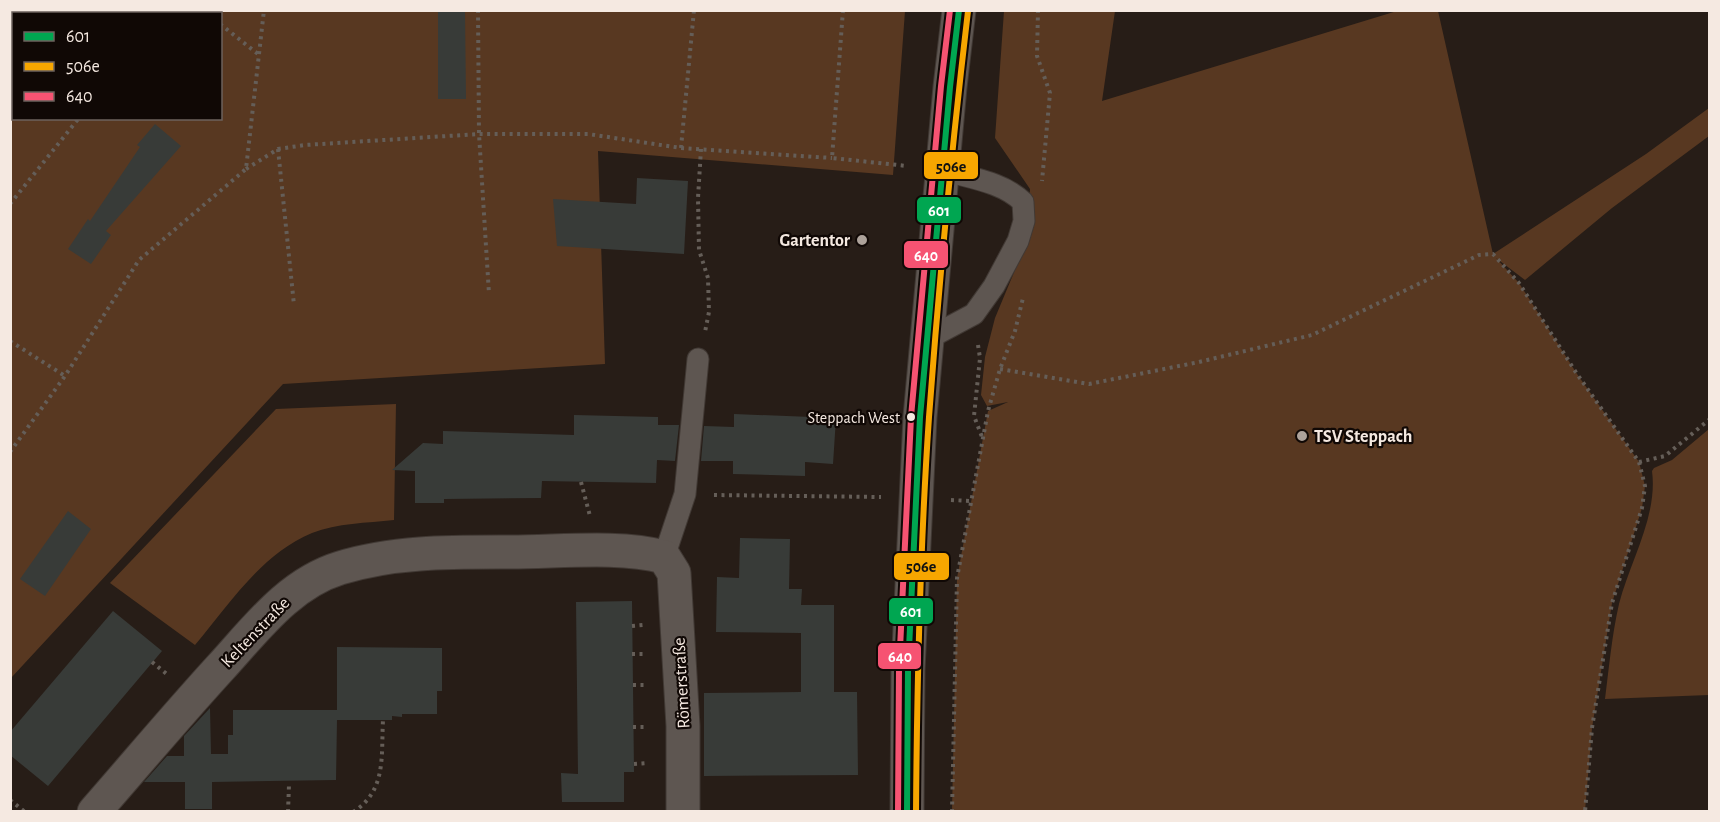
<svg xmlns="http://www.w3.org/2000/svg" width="1720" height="822" viewBox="0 0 1720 822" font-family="'Alegreya Sans',sans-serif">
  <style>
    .green { fill: #583821 }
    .building { fill: #383b38 }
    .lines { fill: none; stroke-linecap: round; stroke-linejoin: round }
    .service-casing { stroke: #413934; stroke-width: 23 }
    .minor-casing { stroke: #413934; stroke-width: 35 }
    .tertiary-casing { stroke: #413934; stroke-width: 35 }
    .path { stroke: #655e58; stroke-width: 4; stroke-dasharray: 3 4.5; stroke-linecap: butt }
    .service { stroke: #5e5651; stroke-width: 21 }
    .minor { stroke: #5e5651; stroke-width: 33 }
    .tertiary { stroke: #5e5651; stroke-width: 33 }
    .bus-1-casing { stroke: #100805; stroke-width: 10 }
    .bus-2-casing { stroke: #100805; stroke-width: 10 }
    .bus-3-casing { stroke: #100805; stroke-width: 10 }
    .bus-1 { stroke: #00a651; stroke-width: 6 }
    .bus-2 { stroke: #f7a600; stroke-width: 6 }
    .bus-3 { stroke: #f65372; stroke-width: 6 }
    .poi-dot { fill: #ada29a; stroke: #100805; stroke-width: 2 }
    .bus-dot { fill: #f5e9e1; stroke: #100805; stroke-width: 2 }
    .labels { text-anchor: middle; stroke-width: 4.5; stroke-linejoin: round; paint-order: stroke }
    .bus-label { font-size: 16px; fill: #f5e9e1; stroke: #100805; text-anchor: end }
    .poi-label { font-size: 18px; font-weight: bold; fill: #f5e9e1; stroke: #100805; text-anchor: end }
    .street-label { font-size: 18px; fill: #f5e9e1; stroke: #100805 }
    .line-badge { stroke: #100805; stroke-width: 2 }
    .badge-label { font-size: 16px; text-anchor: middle; font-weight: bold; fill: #fff }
    .pale-badge-label { font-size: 16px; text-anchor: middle; font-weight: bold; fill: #111 }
  </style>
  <rect width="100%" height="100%" fill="#271d17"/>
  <g class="green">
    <polygon points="40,10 905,11 893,175 598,151 605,364 283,384 11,678 10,49 13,45 14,118 220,118 220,14 37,13"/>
    <polygon points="1004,11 1115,11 1102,101 1397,11 1438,11 1493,254 1646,154 1709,108 1709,136 1612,208 1525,280 1496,258 1519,283 1577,374 1639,462 1645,486 1642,508 1612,603 1592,728 1585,811 952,812 957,578 988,411 1008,402 987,406 981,395 985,357 995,318 1027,241 1030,189 995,138"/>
    <path d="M 396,404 L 394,520 C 367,523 337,523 312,533 C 261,554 229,605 195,645 L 110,583 L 276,409 Z"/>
    <path d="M 1709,429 L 1709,695 L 1605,699 C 1609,668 1612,634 1619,604 C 1630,561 1658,516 1652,471 L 1654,468 L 1672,460 Z"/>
  </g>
  <g class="building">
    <polygon points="438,10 465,10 466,99 438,99"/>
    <polygon points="155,124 181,146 106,231 111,235 91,264 68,249 88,219 90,221 140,147 137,145"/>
    <polygon points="637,178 688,181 684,254 557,246 553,199 636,204"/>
    <polygon points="734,414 836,418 833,464 805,462 805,476 733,474 733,461 701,461 704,426 734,427"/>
    <polygon points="574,415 658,417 658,425 679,425 675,461 657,460 656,483 542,481 541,498 444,499 444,503 415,503 415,471 392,470 423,443 443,444 443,431 574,435"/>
    <polygon points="68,511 91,529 45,596 20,579"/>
    <polygon points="740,538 790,539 789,589 802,589 801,605 834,605 834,692 857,692 858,775 704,776 704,693 801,692 801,633 716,632 717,577 739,578"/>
    <polygon points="632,601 634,772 624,772 624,802 562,802 561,773 578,774 576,602"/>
    <polygon points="113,611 162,651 48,786 10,755 10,732"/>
    <polygon points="337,647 442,648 442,691 437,691 437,714 402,714 402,717 392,716 392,720 337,720 336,780 212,782 212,809 185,809 185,782 144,782 167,756 184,756 184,736 210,708 211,754 228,754 228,735 233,735 233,710 337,710"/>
  </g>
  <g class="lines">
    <g class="service-casing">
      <g id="service">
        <path d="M 929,338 L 974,314 L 994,286 L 1018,241 L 1024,221 L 1023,202 C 1003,182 970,178 943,170"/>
        <polyline points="664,557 685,494 698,359"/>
      </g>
    </g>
    <g class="minor-casing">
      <path id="minor" d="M 94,812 C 136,764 177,715 220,668 C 255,630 288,584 340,568 C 394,551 454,552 511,552 C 559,552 619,545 664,557 L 674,573 L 683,726 L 683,812"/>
    </g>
    <g class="tertiary-casing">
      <polyline id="tertiary" points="907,812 908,670 920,417 950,87 959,10"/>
    </g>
    <g class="path">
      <polyline points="203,10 207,14"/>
      <polyline points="478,10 479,134 489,294"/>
      <polyline points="843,10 832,158 907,166"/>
      <polyline points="1038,10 1037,56 1050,93 1042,181"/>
      <polyline points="164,14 166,10"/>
      <polyline points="220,24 258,54"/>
      <polyline points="681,148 694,10"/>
      <polyline points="278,149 294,305"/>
      <polyline points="701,149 698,198 699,250 708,278 709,312 705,332"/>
      <polyline points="246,169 278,149 305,145 479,134 588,134 681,148 832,158"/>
      <polyline points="10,204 79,118"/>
      <polyline points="10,341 65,376"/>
      <polyline points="978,345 980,358 974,416 982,437"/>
      <polyline points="1000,369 1089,384 1199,362 1312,335 1479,255 1493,254 1519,283 1577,374 1639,462 1645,486 1642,508 1612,603 1592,728 1585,812"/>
      <polyline points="10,452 65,376 139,260 246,169 264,10"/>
      <polyline points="1639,462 1665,456 1710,419"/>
      <polyline points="581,482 590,516"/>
      <polyline points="714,495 881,497"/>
      <polyline points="951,500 971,501"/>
      <polyline points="632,626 643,625"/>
      <polyline points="632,654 644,654"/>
      <polyline points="152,662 168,675"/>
      <polyline points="633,685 647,685"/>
      <polyline points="633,727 647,727"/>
      <polyline points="634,764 648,763"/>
      <polyline points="10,800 25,812"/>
      <polyline points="288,812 289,785"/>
      <path d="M 353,812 C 387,791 381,755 383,720"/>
      <polyline points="952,812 957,578 988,411 1000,369 1015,331 1023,298"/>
    </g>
    <use href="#service" class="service"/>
    <use href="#minor" class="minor"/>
    <use href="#tertiary" class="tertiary"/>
    <g class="bus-1-casing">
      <polyline id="bus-1" points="907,812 908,670 920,417 950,87 959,10"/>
    </g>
    <g class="bus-2-casing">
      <path id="bus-2" d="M 916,812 C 917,680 920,548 929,417 C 939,282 952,146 968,11"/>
    </g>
    <g class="bus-3-casing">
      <polyline id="bus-3" points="898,812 899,670 911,417 941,86 950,10"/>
    </g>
    <use href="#bus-1" class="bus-1"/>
    <use href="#bus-2" class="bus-2"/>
    <use href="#bus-3" class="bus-3"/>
  </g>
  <g class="poi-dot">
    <circle cx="862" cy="240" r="6"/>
    <circle cx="1302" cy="436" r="6"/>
  </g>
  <circle class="bus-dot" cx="911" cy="417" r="5"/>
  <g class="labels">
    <g class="bus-label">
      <text x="900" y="423">Steppach West</text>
    </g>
    <g class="poi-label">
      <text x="850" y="246">Gartentor</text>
      <text x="1314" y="442" text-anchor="start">TSV Steppach</text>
    </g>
    <g class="street-label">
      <text transform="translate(255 632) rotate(-46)" y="6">Keltenstraße</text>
      <text transform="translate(681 683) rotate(-93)" y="6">Römerstraße</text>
    </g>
  </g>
  <g class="line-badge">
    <rect x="923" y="151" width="56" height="29" rx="6" fill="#f7a600"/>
    <rect x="916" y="196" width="46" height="28" rx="6" fill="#00a651"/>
    <rect x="903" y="240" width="46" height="29" rx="6" fill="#f65372"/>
    <rect x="893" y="552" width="57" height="29" rx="6" fill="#f7a600"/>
    <rect x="888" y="597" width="46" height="28" rx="6" fill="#00a651"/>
    <rect x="877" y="642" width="45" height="28" rx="6" fill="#f65372"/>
  </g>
  <g class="badge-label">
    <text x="939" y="216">601</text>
    <text x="926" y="261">640</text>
    <text x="911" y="617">601</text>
    <text x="900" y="662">640</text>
  </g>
  <g class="pale-badge-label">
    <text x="951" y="172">506e</text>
    <text x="921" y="572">506e</text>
  </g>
  <rect width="1720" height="822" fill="none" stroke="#f5e9e1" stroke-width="24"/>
  <rect x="12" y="12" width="210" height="108" fill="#100805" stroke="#6c625d" stroke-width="1.5"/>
  <rect x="24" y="32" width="30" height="9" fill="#00a651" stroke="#6c625d" stroke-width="1.5"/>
  <text x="66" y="42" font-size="18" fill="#f5e9e1">601</text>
  <rect x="24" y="62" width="30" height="9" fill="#f7a600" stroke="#6c625d" stroke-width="1.5"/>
  <text x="66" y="72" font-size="18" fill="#f5e9e1">506e</text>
  <rect x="24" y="92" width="30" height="9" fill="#f65372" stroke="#6c625d" stroke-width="1.5"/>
  <text x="66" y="102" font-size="18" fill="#f5e9e1">640</text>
</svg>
